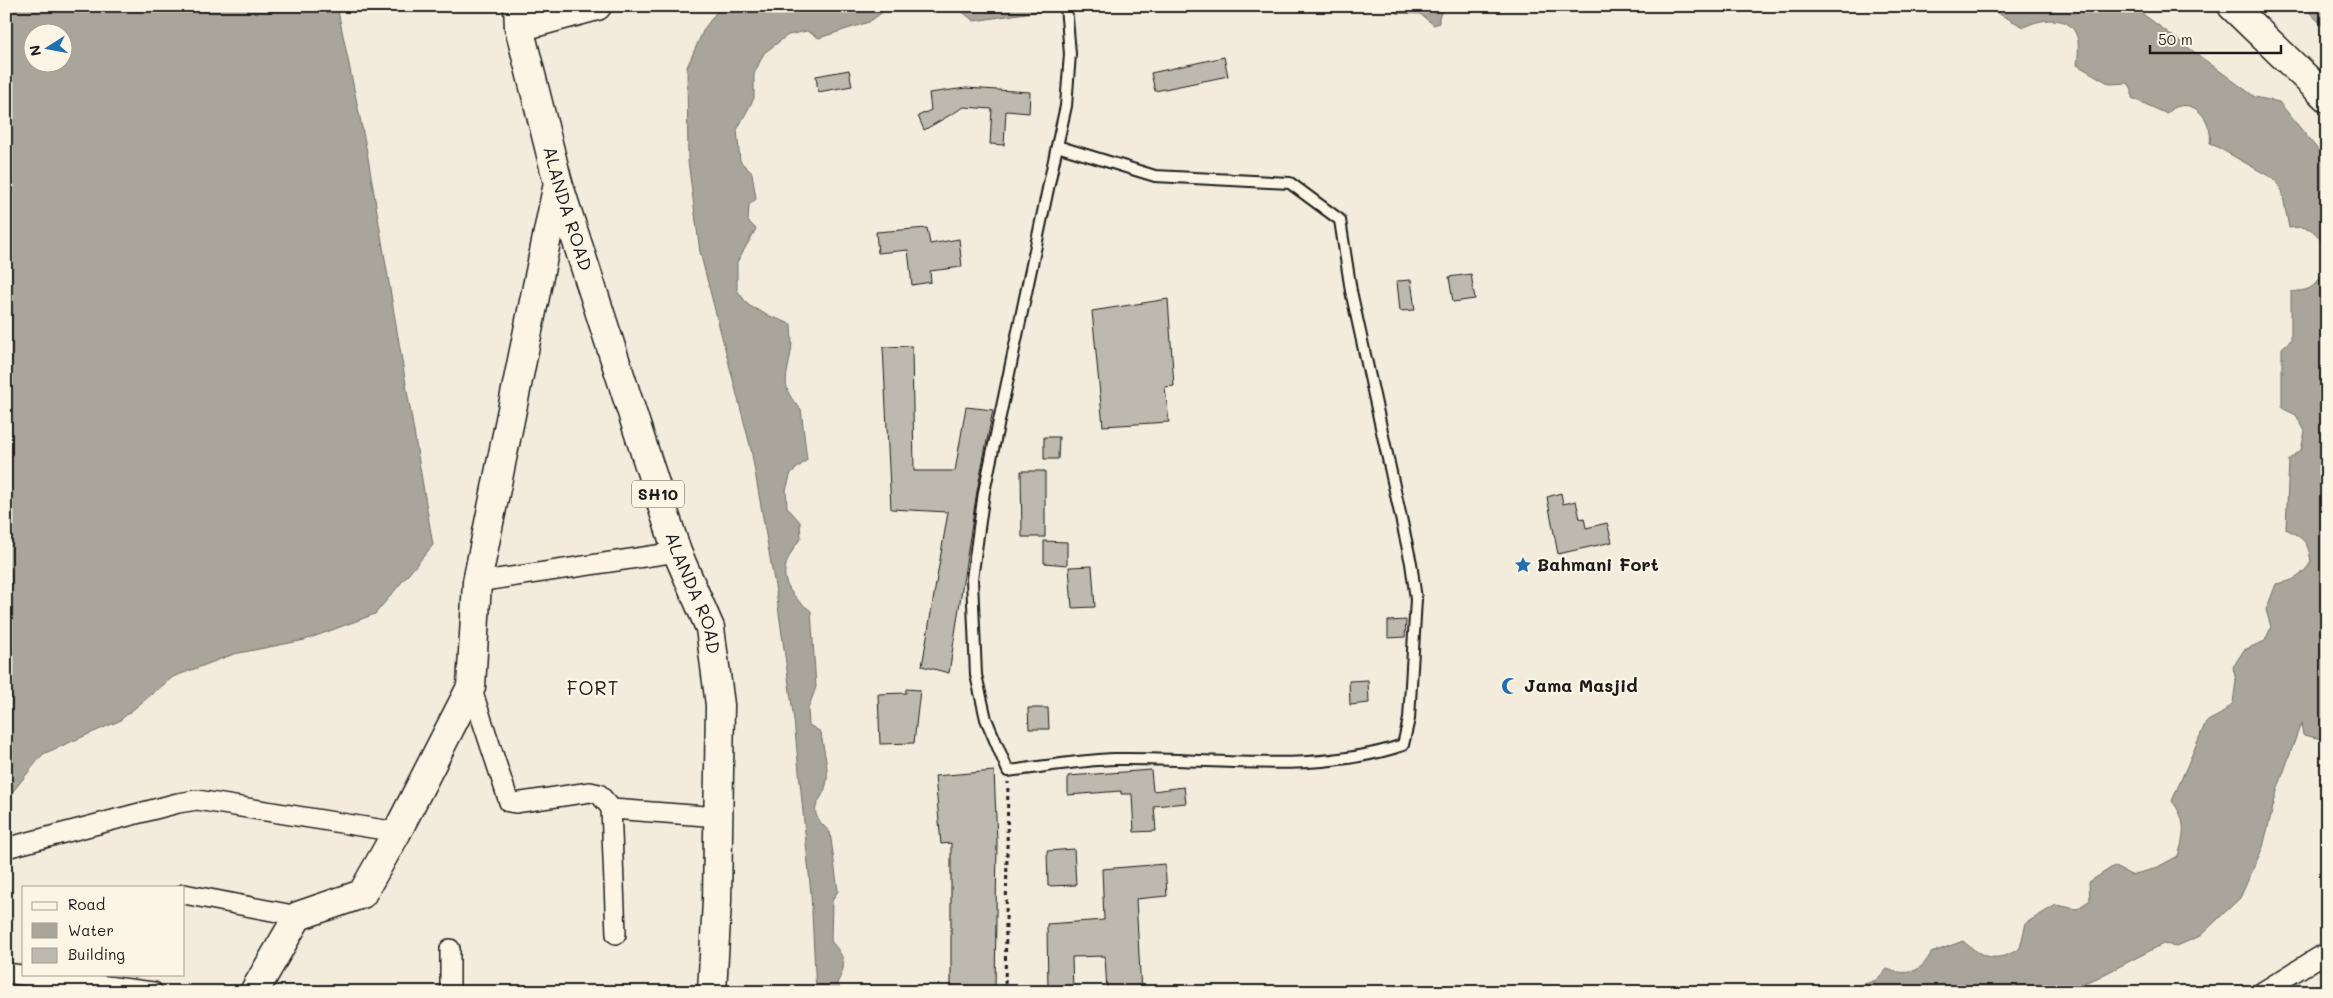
<svg xmlns="http://www.w3.org/2000/svg" width="2333" height="998" viewBox="0 0 2333 998" font-family="Mali,sans-serif">
  <style>
    .water { fill: #aaa59b; stroke: #716e68; fill-rule: evenodd }
    .building { fill: #beb9ae; stroke: #1c1c1c }
    .lines { fill: none; stroke-linecap: round; stroke-linejoin: round }
    .lane-casing { stroke: #1c1c1c; stroke-width: 14 }
    .street-casing { stroke: #1c1c1c; stroke-width: 22 }
    .secondary-casing { stroke: #1c1c1c; stroke-width: 31 }
    .primary-casing { stroke: #1c1c1c; stroke-width: 31 }
    .path { stroke: #1c1c1c; stroke-width: 3; stroke-dasharray: 4 4; stroke-linecap: butt }
    .lane { stroke: #fcf5e5; stroke-width: 10 }
    .street { stroke: #fcf5e5; stroke-width: 19 }
    .secondary { stroke: #fcf5e5; stroke-width: 28 }
    .primary { stroke: #fcf5e5; stroke-width: 28 }
    .labels { text-anchor: middle; stroke-width: 4.5; stroke-linejoin: round; paint-order: stroke }
    .shield { fill: #fcf5e5; stroke: #5f5d58; stroke-width: 1 }
    .shield-label { font-size: 16px; font-weight: bold; fill: #1c1c1c }
    .street-label { font-size: 18px; fill: #1c1c1c; stroke: #fcf5e5 }
    .poi-label { font-size: 18px; font-weight: bold; fill: #1c1c1c; stroke: #fcf5e5; text-anchor: start }
    .neighbourhood-label { font-size: 19px; letter-spacing: 1px; fill: #1c1c1c; stroke: #fcf5e5 }
  </style>
  <rect width="100%" height="100%" fill="#f3ecdd"/>
  <filter id="ink" filterUnits="userSpaceOnUse"><feTurbulence type="fractalNoise" baseFrequency=".02" numOctaves="2"/><feDisplacementMap in="SourceGraphic" scale="10" xChannelSelector="R" yChannelSelector="G"/><feConvolveMatrix kernelMatrix="1 2 1 2 8 2 1 2 1" color-interpolation-filters="sRGB"/></filter>
  <g filter="url(#ink)">
    <g class="water">
      <path d="M 6,6 L 337,6 L 367,152 L 433,545 L 375,614 L 305,640 L 234,654 L 173,677 L 119,721 L 43,754 L 6,800 ZM 62,32 L 62,62 L 32,62 L 32,32 Z"/>
      <path d="M 729,6 L 891,6 L 869,22 L 819,38 L 807,31 L 788,35 L 764,53 L 754,74 L 754,98 L 737,130 L 740,161 L 752,173 L 756,199 L 749,205 L 748,221 L 756,229 L 737,262 L 737,290 L 748,305 L 767,315 L 791,324 C 791,333 793,343 791,352 C 787,378 779,388 801,409 L 807,460 L 791,473 L 786,490 L 787,507 L 800,522 L 801,538 C 777,569 779,587 811,611 L 816,687 L 808,709 L 809,725 L 821,732 C 822,745 829,767 827,780 C 824,805 801,806 830,832 L 838,891 L 832,901 L 831,941 C 844,956 848,964 837,983 L 842,992 L 816,992 L 811,894 L 794,720 L 776,592 L 751,449 L 700,252 L 688,161 L 687,67 L 704,29 L 718,10 Z"/>
      <polygon points="955,6 1038,6 1039,11 974,21"/>
      <polygon points="1394,6 1445,6 1439,17 1439,23 1434,25 1420,14 1396,13"/>
      <path d="M 1984,6 L 2132,6 L 2255,97 L 2279,102 L 2327,161 L 2327,740 L 2303,735 L 2301,723 L 2277,791 L 2263,847 L 2240,898 L 2200,936 L 2177,946 L 2163,944 L 2097,978 L 2060,992 L 1842,992 L 1876,980 L 1887,969 C 1907,976 1921,973 1931,953 L 1963,941 C 1983,959 1998,963 2020,948 L 2026,923 L 2056,905 L 2077,909 L 2090,900 L 2089,882 L 2114,866 L 2131,875 L 2154,869 L 2178,856 C 2185,834 2187,820 2172,801 L 2206,722 L 2221,714 L 2233,703 L 2236,681 L 2233,667 L 2244,650 L 2265,641 L 2271,627 L 2266,610 L 2276,584 C 2294,581 2301,577 2311,562 C 2308,541 2304,539 2286,529 L 2289,460 L 2301,450 L 2305,431 L 2296,415 L 2282,408 L 2282,348 L 2291,340 L 2291,292 C 2297,291 2305,291 2310,288 C 2328,277 2331,248 2315,233 C 2309,226 2298,227 2289,228 L 2282,191 L 2274,179 L 2210,143 C 2213,124 2198,99 2176,107 C 2173,108 2169,112 2167,114 L 2132,98 L 2132,89 L 2128,83 L 2110,84 L 2077,65 C 2078,55 2080,43 2076,34 C 2068,14 2039,19 2024,27 Z"/>
      <polygon points="2303,6 2327,6 2327,30"/>
    </g>
    <g class="building">
      <polygon points="1224,57 1228,76 1155,91 1151,73"/>
      <polygon points="849,70 852,86 818,92 816,76"/>
      <polygon points="966,88 1030,92 1029,113 1006,111 1004,145 990,144 992,109 964,107 924,130 918,116 931,110 929,93"/>
      <polygon points="927,228 930,244 959,239 962,267 930,271 931,282 912,285 908,250 878,253 876,232"/>
      <polygon points="1471,274 1475,299 1453,302 1449,277"/>
      <polygon points="1411,280 1415,310 1400,311 1397,281"/>
      <polygon points="1168,299 1174,386 1165,387 1169,422 1103,426 1092,311"/>
      <polygon points="912,346 914,471 955,471 966,407 993,410 977,491 949,673 922,666 948,512 891,509 883,347"/>
      <polygon points="1044,437 1059,437 1058,459 1044,459"/>
      <polygon points="1021,471 1045,471 1045,537 1022,537"/>
      <polygon points="1561,493 1563,504 1576,501 1580,519 1584,518 1586,528 1607,523 1612,542 1558,554 1547,497"/>
      <polygon points="1044,541 1067,542 1067,565 1044,563"/>
      <polygon points="1092,566 1095,607 1072,608 1069,567"/>
      <polygon points="1406,620 1405,637 1388,638 1388,621"/>
      <polygon points="1368,680 1369,703 1350,705 1349,681"/>
      <polygon points="906,689 920,690 914,743 880,744 878,694 906,693"/>
      <polygon points="1028,708 1048,708 1049,729 1029,729"/>
      <polygon points="1151,770 1153,791 1184,787 1186,803 1154,806 1156,831 1134,832 1132,794 1121,794 1121,791 1068,795 1068,776"/>
      <polygon points="994,771 997,841 995,992 951,992 951,843 941,844 935,776"/>
      <polygon points="1074,849 1076,885 1048,886 1047,851"/>
      <polygon points="1165,864 1167,896 1136,899 1141,992 1107,992 1105,956 1072,957 1073,992 1048,992 1047,924 1104,920 1102,869"/>
    </g>
    <g class="lines">
      <g class="lane-casing">
        <path id="lane" d="M 1057,146 L 1155,176 L 1290,183 L 1340,220 L 1351,291 L 1411,563 L 1416,599 L 1409,719 L 1403,745 C 1312,776 1209,757 1115,759 C 1080,760 1043,767 1008,771 L 986,719 L 976,675 L 972,579 L 984,492 L 1057,146 L 1066,106 L 1070,54 L 1066,6"/>
      </g>
      <g class="street-casing">
        <g id="street">
          <polyline points="477,582 677,552"/>
          <polyline points="471,687 509,802 515,803 590,792 599,794 612,809 719,817"/>
          <polyline points="611,808 616,934"/>
          <polyline points="6,848 178,803 197,800 397,832"/>
          <polyline points="184,894 298,916"/>
          <polyline points="6,973 153,992"/>
          <polyline points="450,992 450,949"/>
          <polyline points="2262,992 2327,952"/>
        </g>
      </g>
      <g class="secondary-casing">
        <g id="secondary">
          <polyline points="2232,6 2327,98"/>
          <polyline points="519,27 597,6"/>
          <polyline points="254,992 298,916 362,894 397,832 471,687 477,582 558,183"/>
        </g>
      </g>
      <g class="primary-casing">
        <g id="primary">
          <path id="s1" d="M 518,6 L 519,27 L 558,183 L 677,552 L 710,628 L 720,705 L 717,901 L 712,992"/>
        </g>
      </g>
      <polyline class="path" points="1005,992 1008,782"/>
      <use href="#lane" class="lane"/>
      <use href="#street" class="street"/>
      <use href="#secondary" class="secondary"/>
      <use href="#primary" class="primary"/>
    </g>
  </g>
  <defs>
    <g id="sight-bare" transform="scale(1.35)"><path d="M0-6L1.8-2.2L6-1.7L2.9 1.2L3.7 5.4L0 3.3L-3.7 5.4L-2.9 1.2L-6-1.7L-1.8-2.2Z" fill="#1f6fb2" stroke="#fcf5e5" stroke-width="2.5" paint-order="stroke"/></g>
    <g id="mosque-bare" transform="scale(1.35)"><path d="M3.5-4.9A6 6 0 1 0 3.5 4.9A5 5 0 1 1 3.5-4.9Z" fill="#1f6fb2" stroke="#fcf5e5" stroke-width="2.5" paint-order="stroke"/></g>
  </defs>
  <g fill-rule="evenodd">
    <use href="#sight-bare" x="1523" y="565"/>
    <use href="#mosque-bare" x="1510" y="686"/>
  </g>
  <g class="labels">
    <rect class="shield" x="632" y="480.5" width="52" height="27" rx="4"/>
    <g class="shield-label">
      <text x="658" y="500">SH10</text>
    </g>
    <g class="street-label">
      <text dy="6" stroke="none"><textPath href="#s1" startOffset="209">ALANDA ROAD</textPath></text>
      <text dy="6" stroke="none"><textPath href="#s1" startOffset="614">ALANDA ROAD</textPath></text>
    </g>
    <g class="poi-label">
      <text x="1537" y="571">Bahmani Fort</text>
      <text x="1524" y="692">Jama Masjid</text>
    </g>
    <g class="neighbourhood-label">
      <text x="593" y="695">FORT</text>
    </g>
  </g>
  <rect width="2333" height="998" fill="none" stroke="#fcf5e5" stroke-width="25"/>
  <rect x="12" y="12" width="2308" height="973" fill="none" stroke="#1c1c1c" stroke-width="2" filter="url(#ink)"/>
  <rect x="22" y="886" width="162" height="90" fill="#fcf5e5" stroke="#a29e95"/>
  <rect x="32" y="902" width="25" height="8" fill="#fcf5e5" stroke="#a29e95"/>
  <text x="68" y="910" font-size="15" fill="#1c1c1c">Road</text>
  <rect x="32" y="923" width="25" height="15" fill="#aaa59b" stroke="#a29e95"/>
  <text x="68" y="936" font-size="15" fill="#1c1c1c">Water</text>
  <rect x="32" y="948" width="25" height="15" fill="#beb9ae" stroke="#a29e95"/>
  <text x="68" y="960" font-size="15" fill="#1c1c1c">Building</text>
  <g transform="translate(48 48) rotate(259)"><circle r="24" fill="#fcf5e5" stroke="#a29e95"/>
  <path d="M0-4L9 19L0 12L-9 19Z" fill="#1f6fb2"/>
  <text y="-8" font-size="14" font-weight="bold" text-anchor="middle" fill="#1c1c1c">N</text>
  </g>
  <path d="M2150 45v8h131v-8" fill="none" stroke="#1c1c1c" stroke-width="2.5"/>
  <text x="2158" y="45" font-size="15" fill="#1c1c1c" stroke="#fcf5e5" stroke-width="4" paint-order="stroke">50 m</text>
</svg>
